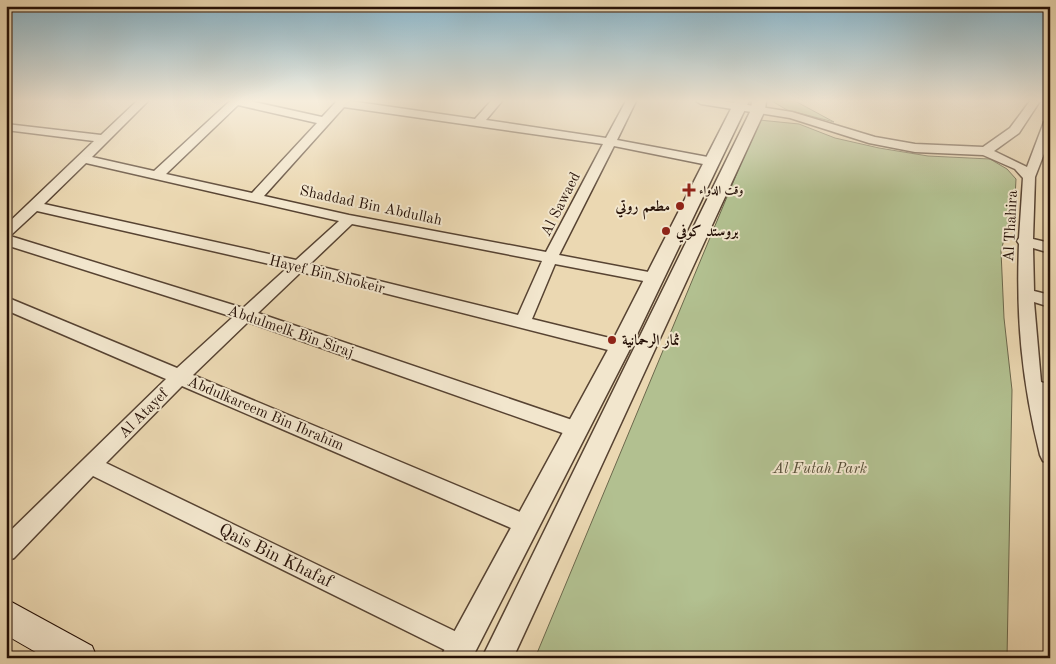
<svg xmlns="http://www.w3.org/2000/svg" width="1056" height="664" viewBox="0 0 1056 664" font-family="'Old Standard TT',Amiri,serif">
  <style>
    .green { fill: #b2c090; stroke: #6c684c }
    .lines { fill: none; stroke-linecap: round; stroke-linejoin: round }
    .minor-casing { stroke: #574332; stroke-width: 3 }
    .tertiary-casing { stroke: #574332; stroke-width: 3 }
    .secondary-casing { stroke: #261107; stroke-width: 2 }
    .minor { fill: #f2e6cd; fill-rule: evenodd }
    .tertiary { fill: #f2e6cd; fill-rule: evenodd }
    .secondary { fill: #f2e6cd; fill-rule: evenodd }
    .poi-dot { fill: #8f2418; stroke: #f2e6cd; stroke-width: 2 }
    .labels { text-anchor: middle; stroke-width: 4; stroke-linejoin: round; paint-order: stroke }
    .far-poi-label { font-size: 12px; font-weight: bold; fill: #261107; stroke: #f2e6cd; text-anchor: start }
    .street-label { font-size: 15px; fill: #261107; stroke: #f2e6cd }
    .poi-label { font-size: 15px; font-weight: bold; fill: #261107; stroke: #f2e6cd; text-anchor: start }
    .park-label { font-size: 15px; font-style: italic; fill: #574e37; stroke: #f2e6cd }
    .near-street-label { font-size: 18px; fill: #261107; stroke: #f2e6cd }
  </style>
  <rect width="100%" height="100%" fill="#ebd8b2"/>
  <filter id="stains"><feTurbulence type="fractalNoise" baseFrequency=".004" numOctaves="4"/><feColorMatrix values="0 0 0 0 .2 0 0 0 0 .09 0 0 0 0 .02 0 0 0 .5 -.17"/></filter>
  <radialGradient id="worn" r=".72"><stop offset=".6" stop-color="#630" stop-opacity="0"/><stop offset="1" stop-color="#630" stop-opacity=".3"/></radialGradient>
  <g class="green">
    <polygon points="772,101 795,101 834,122 787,110"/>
    <polygon points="759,120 799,124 835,138 879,148 928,156 990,159 1007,169 1016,179 1015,198 1001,251 1004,318 1012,390 1007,658 535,658"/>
  </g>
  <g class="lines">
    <g class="minor-casing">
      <g id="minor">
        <path d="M 137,101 L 148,101 L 92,157 L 154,171 L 230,101 L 250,101 L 322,117 L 337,101 L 350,101 L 475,119 L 491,101 L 502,101 L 486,120 L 606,138 L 626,101 L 636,101 L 617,140 L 713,158 L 719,162 L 713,166 L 614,146 L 559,255 L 659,274 L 662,278 L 659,282 L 654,283 L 555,264 L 532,319 L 626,342 L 628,347 L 626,352 L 620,353 L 301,272 L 258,313 L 581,423 L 583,429 L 581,435 L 574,437 L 248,322 L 193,375 L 532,517 L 535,524 L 532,531 L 525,534 L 518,531 L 182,386 L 106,463 L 469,638 L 473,646 L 469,654 L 461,658 L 453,654 L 93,476 L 14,558 L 6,561 L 6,535 L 166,379 L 6,310 L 6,297 L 177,368 L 233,317 L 6,245 L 6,225 L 94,141 L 6,130 L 6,124 L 101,135 ZM 238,105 L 317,123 L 252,193 L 166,174 ZM 344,107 L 603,144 L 546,252 L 349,215 L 264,196 ZM 86,163 L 339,221 L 296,260 L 44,204 ZM 37,211 L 287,268 L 243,308 L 10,236 ZM 352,224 L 542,261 L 518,315 L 310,264 Z"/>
        <path d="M 696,101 L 722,101 L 792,112 L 875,137 L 915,144 L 983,147 L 1010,128 L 1030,101 L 1040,101 L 1019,133 L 994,151 L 1027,167 L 1044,122 L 1050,119 L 1050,138 L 1035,177 L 1033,239 L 1050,243 L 1050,253 L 1033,248 L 1034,291 L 1050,295 L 1050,307 L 1034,302 L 1041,382 L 1050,385 L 1050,400 L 1044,398 L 1050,421 L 1050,463 L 1043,461 L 1040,455 C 1022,382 1016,319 1019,244 L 1017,241 L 1019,238 L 1023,178 L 1015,169 L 983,155 L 915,152 L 869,143 L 790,118 L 701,104 Z"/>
      </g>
    </g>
    <g class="tertiary-casing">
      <g id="tertiary">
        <polygon points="735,101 749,101 631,347 472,658 440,658 611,344"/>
        <polygon points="752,101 766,101 765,110 513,658 482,658 751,110"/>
      </g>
    </g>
    <g class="secondary-casing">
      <polygon id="secondary" points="6,599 92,646 97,658 46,658 6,635"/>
    </g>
    <use href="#minor" class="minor"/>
    <use href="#tertiary" class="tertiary"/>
    <use href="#secondary" class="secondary"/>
  </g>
  <linearGradient id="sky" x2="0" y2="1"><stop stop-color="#88b7ce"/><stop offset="0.52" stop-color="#f6eddc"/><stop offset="1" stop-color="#f6eddc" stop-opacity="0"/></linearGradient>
  <rect width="1056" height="194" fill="url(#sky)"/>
  <g class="poi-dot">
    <path d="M686.5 182.5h5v5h5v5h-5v5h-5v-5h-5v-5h5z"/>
    <circle cx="680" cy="206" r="5"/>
    <circle cx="666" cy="231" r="5"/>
    <circle cx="612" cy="340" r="5"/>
  </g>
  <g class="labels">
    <g class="far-poi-label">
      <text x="699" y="194">وقت الدواء</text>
    </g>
    <g class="street-label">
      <text transform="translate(560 204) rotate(-63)" y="5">Al Sawaed</text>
      <text transform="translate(371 205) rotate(12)" y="5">Shaddad Bin Abdullah</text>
      <text transform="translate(1010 226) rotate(-87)" y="5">Al Thahira</text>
      <text transform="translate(327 274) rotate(14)" y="5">Hayef Bin Shokeir</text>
      <text transform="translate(291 331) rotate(19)" y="5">Abdulmelk Bin Siraj</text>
      <text transform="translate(143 413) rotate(-45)" y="5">Al Atayef</text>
      <text transform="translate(266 413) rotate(23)" y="5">Abdulkareem Bin Ibrahim</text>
    </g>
    <g class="poi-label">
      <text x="670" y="211" text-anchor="end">مطعم روتي</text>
      <text x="676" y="236">بروستد كوفي</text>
      <text x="622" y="345">ثمار الرحمانية</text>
    </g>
    <g class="park-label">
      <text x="820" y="473">Al Futah Park</text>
    </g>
    <g class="near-street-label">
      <text transform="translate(276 555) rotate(26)" y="6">Qais Bin Khafaf</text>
    </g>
  </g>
  <rect width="1056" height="664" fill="none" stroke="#ebd8b2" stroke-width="25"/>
  <rect x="8" y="8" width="1041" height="649" fill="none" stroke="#261107" stroke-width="2.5"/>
  <rect x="12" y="12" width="1031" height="639" fill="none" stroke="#261107"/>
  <rect width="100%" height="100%" filter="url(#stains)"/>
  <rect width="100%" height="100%" fill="url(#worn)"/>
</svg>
